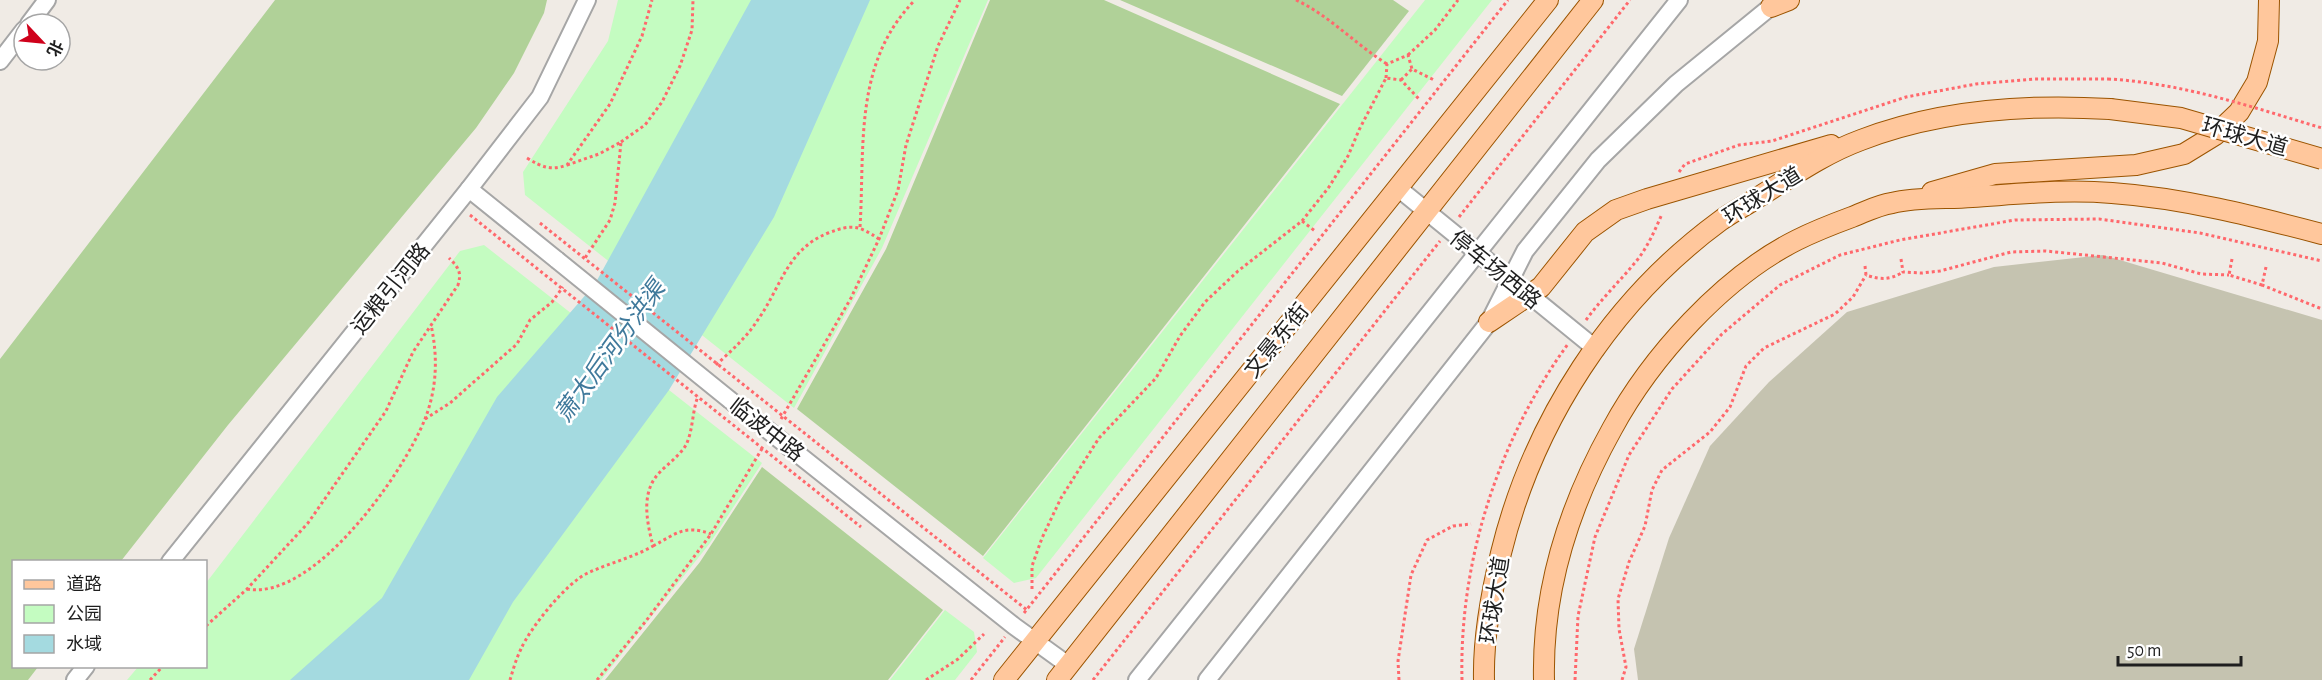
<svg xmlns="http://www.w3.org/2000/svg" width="2322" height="680" viewBox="0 0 2322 680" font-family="'Alegreya Sans','Noto Sans SC',sans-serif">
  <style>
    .construction { fill: #c5c3b0 }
    .forest { fill: #b0d198 }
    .park { fill: #c4fcc1 }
    .water { fill: #a4dae0 }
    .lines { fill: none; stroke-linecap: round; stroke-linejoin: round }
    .minor-casing { stroke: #a6a6a6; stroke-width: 20 }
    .major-casing { stroke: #9b5400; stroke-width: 22 }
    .path { stroke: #ff686c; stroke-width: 3; stroke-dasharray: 3 3; stroke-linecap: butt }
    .minor { stroke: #fff; stroke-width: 16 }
    .major { stroke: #ffc79c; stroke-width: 20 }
    .minor-bridge-casing { stroke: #a6a6a6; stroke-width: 20; stroke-linecap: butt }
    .major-bridge-casing { stroke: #9b5400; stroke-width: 22; stroke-linecap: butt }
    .path-bridge { stroke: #ff686c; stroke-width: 3; stroke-dasharray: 3 3; stroke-linecap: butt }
    .minor-bridge { stroke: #fff; stroke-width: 16 }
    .major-bridge { stroke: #ffc79c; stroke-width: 20 }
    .labels { text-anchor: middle; stroke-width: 5; stroke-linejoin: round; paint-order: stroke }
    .street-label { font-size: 22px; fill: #1f1f1f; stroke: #fff }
    .water-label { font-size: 24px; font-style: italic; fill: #3f799b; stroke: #fff }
  </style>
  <rect width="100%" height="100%" fill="#f0ebe5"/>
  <polygon class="construction" points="2103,255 2322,320 2322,680 1638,680 1634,649 1669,538 1710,446 1769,382 1847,312 1994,267"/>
  <g class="forest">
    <polygon points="275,0 547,0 544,13 514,73 476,128 228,425 121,561 14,562 14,666 38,667 28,680 0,680 0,359"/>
    <polygon points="990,0 1104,0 1340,104 983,556 797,409 886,249"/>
    <polygon points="1120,0 1393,0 1409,11 1342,96"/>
    <polygon points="762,467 943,610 888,680 605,680 700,562"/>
  </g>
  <g class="park">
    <polygon points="618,0 988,0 882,248 794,408 525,195 523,172 608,41"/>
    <polygon points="1425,0 1492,0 1036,578 1014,583 983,558"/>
    <polygon points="484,245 762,463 710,543 601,680 127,680 138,667 206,666 206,583 460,251"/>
    <polygon points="945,610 974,632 977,652 955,680 890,680"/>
  </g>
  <polygon class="water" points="751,0 870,0 774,217 669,390 513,602 469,680 290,680 382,598 497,397 595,284"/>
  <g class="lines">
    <g class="minor-casing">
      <g id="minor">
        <polyline points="29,24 47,0"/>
        <polyline points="0,61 24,30"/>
        <polyline points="1398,188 1596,349"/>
        <polyline points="469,189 557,260"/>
        <polyline points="730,400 1014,626 1068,665"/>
        <polyline points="170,562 469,189 540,97 587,0"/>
        <polyline points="75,680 86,666"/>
        <polyline points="1137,680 1679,0"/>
        <polyline points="1207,680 1489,322 1525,251 1598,160 1676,84 1779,0"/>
      </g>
    </g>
    <g class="major-casing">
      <g id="major">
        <polyline points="1771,7 1789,0"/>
        <polyline points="1932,192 1995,174 2136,165 2184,154 2215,135 2239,112 2257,82 2268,41 2269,0"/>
        <polyline points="1489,322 1541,287 1585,232 1616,210 1647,199 1831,145"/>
        <polyline points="1004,680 1548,0"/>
        <polyline points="1057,680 1593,0"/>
        <path d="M 1484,680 C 1483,637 1491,594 1501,553 C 1533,422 1611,301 1720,221 C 1732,212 1745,206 1757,198 C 1791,177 1823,154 1861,140 C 1939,110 2028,104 2110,109"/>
        <path d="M 1544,680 C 1542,591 1569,506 1612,429 C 1651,357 1723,277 1797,240 C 1815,231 1833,224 1852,217 C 1865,212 1878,205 1892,203 C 1916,197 1947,199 1972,197 C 2019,194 2065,189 2112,193 C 2183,198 2253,216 2322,234"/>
      </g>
    </g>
    <g class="path">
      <path d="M 1296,0 C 1330,16 1355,44 1387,64"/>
      <polyline points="1408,55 1435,30 1458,0"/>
      <polyline points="1386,78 1387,64 1408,55 1412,69"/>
      <polyline points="1401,80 1412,69 1434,80"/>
      <polyline points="621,142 645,125 662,102 680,66 692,30 693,0"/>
      <path d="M 527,158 C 542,167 550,171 567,165 L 610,104 L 642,36 L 652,0"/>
      <polyline points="567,165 599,154 621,142 615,203 610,220 585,258"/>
      <polyline points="1679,172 1685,164 1739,145 1772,141 1906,97 1976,84 2034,79 2108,79"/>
      <polyline points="470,215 861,527"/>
      <polyline points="1459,217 1630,0"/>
      <polyline points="1302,221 1329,187 1348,156 1359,130 1386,78 1401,80 1419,99"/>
      <polyline points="540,223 1027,610"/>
      <path d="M 860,227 C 865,147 853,63 915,0"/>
      <polyline points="1901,259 1903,272 1922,273 1940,271 2011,252 2046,251 2162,263 2201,274 2229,275"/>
      <polyline points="2232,259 2229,275 2262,285"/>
      <path d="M 1865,266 L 1866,275 C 1881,280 1890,280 1903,272"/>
      <polyline points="2266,267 2262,285 2322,309"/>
      <path d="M 1586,320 C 1602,298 1621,280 1638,259 C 1648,246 1655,230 1662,214"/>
      <path d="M 716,365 C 731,351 746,338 757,321 C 781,288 786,250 828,233 C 852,224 858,225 879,239"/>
      <polyline points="425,419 450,403 517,344 530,320 552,302 563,287"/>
      <polyline points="781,419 851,298 879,239 898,190 906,145 938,46 960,0"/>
      <path d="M 653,546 C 676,534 684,524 711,534"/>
      <path d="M 247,589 C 314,601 403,474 425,419 C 437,388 438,357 431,325"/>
      <polyline points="1032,589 1032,566 1042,538 1061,498 1099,438 1156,378 1180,336 1205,302 1238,271 1302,221 1315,231"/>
      <polyline points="1024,613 1508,0"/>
      <path d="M 206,626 L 247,589 L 308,523 L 386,411 L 413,352 L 458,285 C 462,272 458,267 449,258"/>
      <polyline points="150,680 163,666"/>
      <path d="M 510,680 C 513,670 516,659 521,649 C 530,628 567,582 588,573 C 609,563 632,558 653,546 C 647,522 640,492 660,472 C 668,464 680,455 686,445 C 693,431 692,412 698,396"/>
      <polyline points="597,680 646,621 711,534 763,447"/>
      <polyline points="926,680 958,659 984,634"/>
      <polyline points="971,680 1005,637"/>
      <polyline points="1093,680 1440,241"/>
      <polyline points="1399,680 1398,661 1411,575 1427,540 1453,526 1471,524"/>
      <path d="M 1462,680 C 1459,562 1498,440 1568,344"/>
      <polyline points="1575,680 1578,616 1595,537 1629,455 1672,389 1722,334 1780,285 1840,255 1900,240 2015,220 2099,219 2200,233 2322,261"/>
      <polyline points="1622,680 1626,667 1619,629 1618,599 1629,562 1645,526 1652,490 1662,470 1710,432 1730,407 1746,366 1764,348 1835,314 1853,297 1866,275"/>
    </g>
    <use href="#minor" class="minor"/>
    <use href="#major" class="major"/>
    <g class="minor-bridge-casing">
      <polyline id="minor-bridge" points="557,260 730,400"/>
    </g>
    <g class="major-bridge-casing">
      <polyline id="major-bridge" points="2110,109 2181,118 2322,159"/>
    </g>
    <path class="path-bridge" d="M 2108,79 C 2182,83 2252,107 2322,128"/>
    <use href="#minor-bridge" class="minor-bridge"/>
    <use href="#major-bridge" class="major-bridge"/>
  </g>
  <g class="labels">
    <g class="street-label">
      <text transform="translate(2245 136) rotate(16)" y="8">环球大道</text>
      <text transform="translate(1762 195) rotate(-32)" y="8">环球大道</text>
      <text transform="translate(1496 269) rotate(39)" y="8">停车场西路</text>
      <text transform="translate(390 288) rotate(-51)" y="8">运粮引河路</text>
      <text transform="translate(1276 340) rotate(-51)" y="8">文景东街</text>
      <text transform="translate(767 429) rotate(38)" y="8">临波中路</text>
      <text transform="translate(1494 600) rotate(-81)" y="8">环球大道</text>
    </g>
    <g class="water-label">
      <text transform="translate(610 351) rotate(-54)" y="8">萧太后河分洪渠</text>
    </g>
  </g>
  <rect x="12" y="560" width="195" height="108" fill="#ffffff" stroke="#a5a5a5" stroke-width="1.5"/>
  <rect x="24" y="580" width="30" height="9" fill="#ffc79c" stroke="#a5a5a5" stroke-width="1.5"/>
  <text x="66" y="590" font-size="18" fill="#1f1f1f">道路</text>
  <rect x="24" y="605" width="30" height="18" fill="#c4fcc1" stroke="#a5a5a5" stroke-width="1.5"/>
  <text x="66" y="620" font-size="18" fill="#1f1f1f">公园</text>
  <rect x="24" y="635" width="30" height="18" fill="#a4dae0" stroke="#a5a5a5" stroke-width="1.5"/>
  <text x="66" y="650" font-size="18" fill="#1f1f1f">水域</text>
  <g transform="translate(42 42) rotate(116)"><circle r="28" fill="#ffffff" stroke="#a5a5a5" stroke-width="1.5"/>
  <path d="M0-4.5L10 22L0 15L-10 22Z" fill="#cf001b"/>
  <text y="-9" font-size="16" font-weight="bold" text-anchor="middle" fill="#1f1f1f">北</text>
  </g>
  <path d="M2118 656v9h123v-9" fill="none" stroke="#1f1f1f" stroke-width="3"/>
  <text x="2127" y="656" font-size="18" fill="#1f1f1f" stroke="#ffffff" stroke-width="4.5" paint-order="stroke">50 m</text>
</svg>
